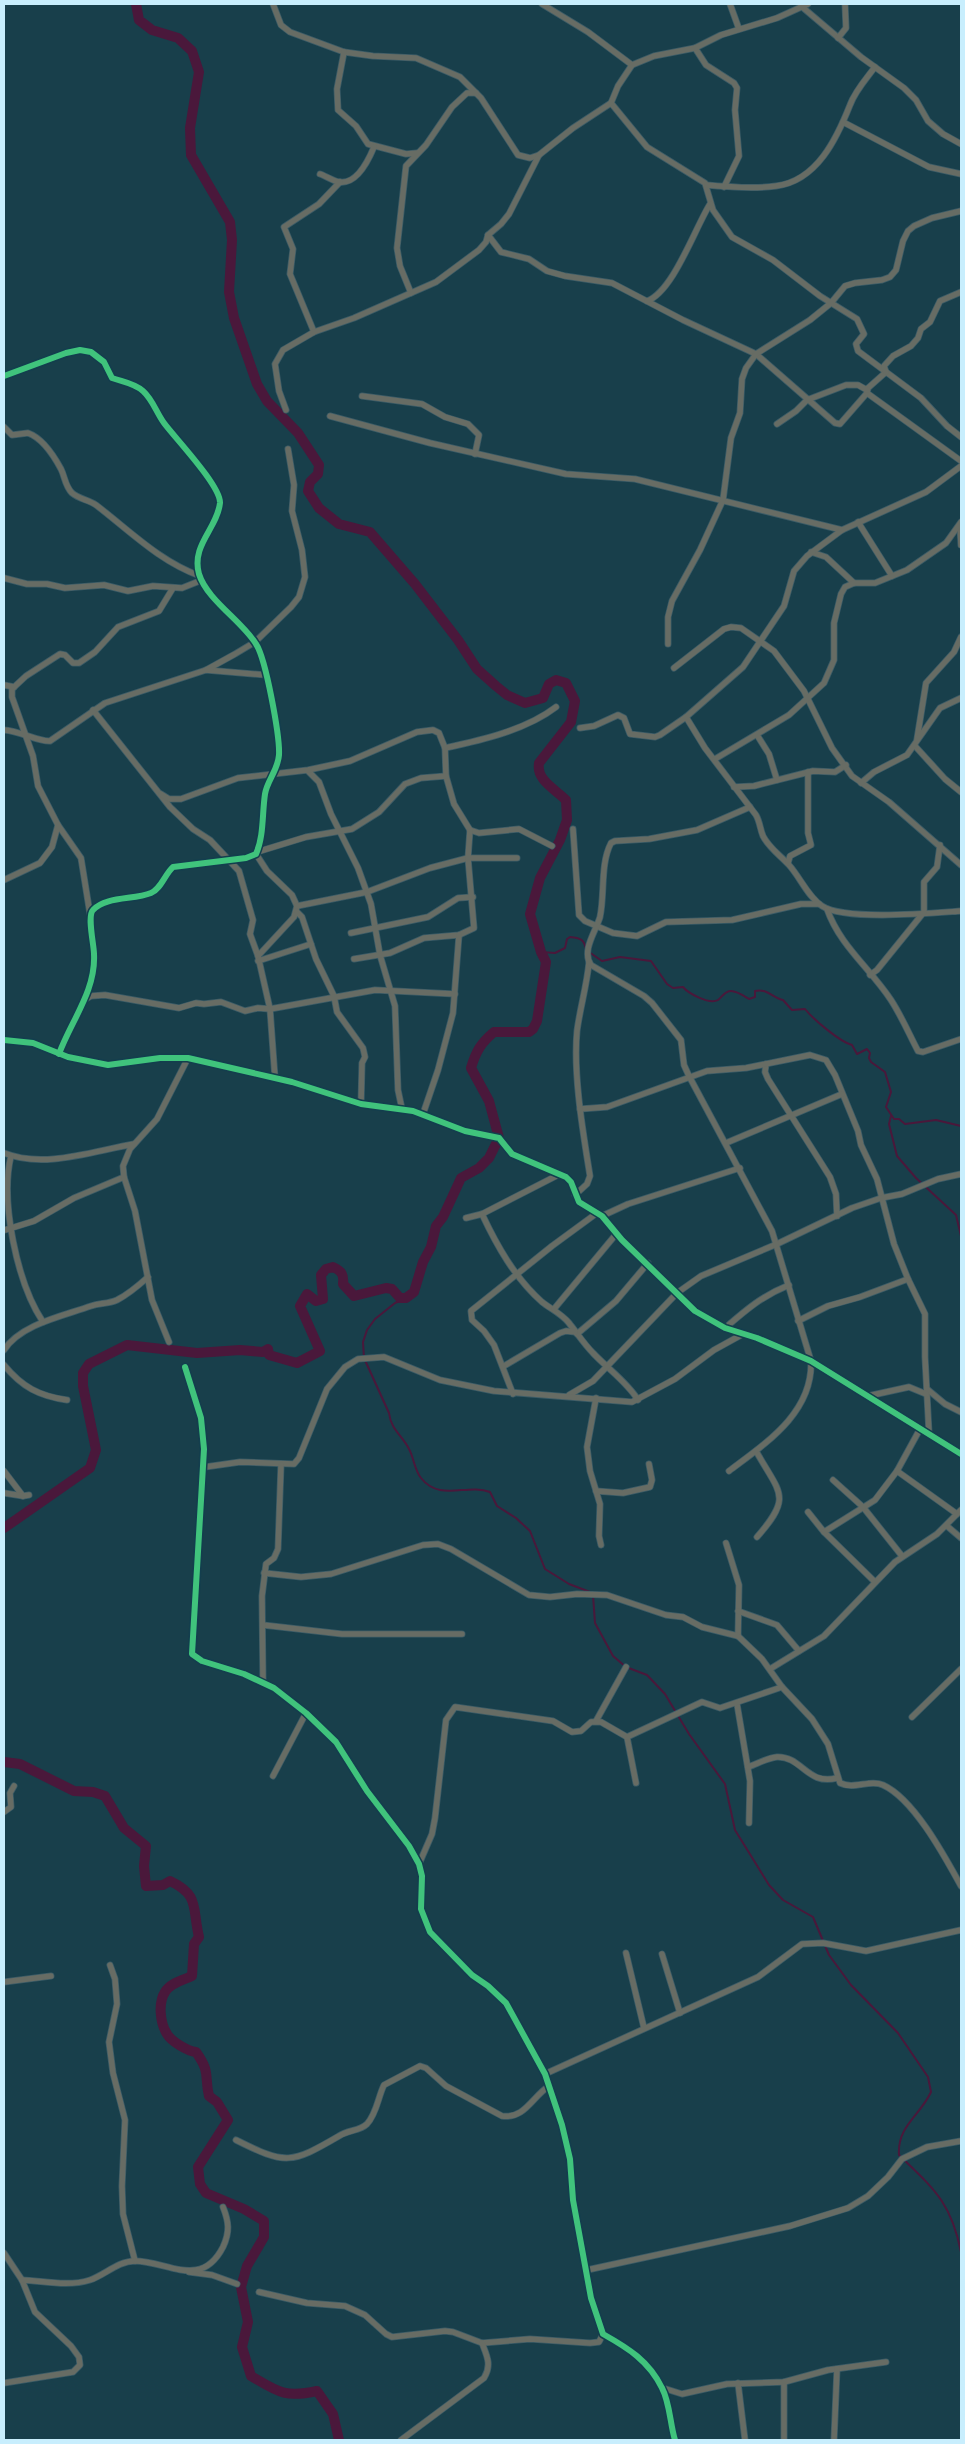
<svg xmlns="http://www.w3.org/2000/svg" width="965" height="2444" viewBox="0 0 965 2444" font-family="Poppins,sans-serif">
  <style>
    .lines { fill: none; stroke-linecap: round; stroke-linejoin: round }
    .stream { stroke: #4a183b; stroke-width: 2 }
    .river { stroke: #4a183b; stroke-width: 10 }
    .minor-casing { stroke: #3c5c67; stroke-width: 7 }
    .minor { stroke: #676c64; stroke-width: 5.5 }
    .cycleway-casing { stroke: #133e4e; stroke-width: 9 }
    .cycleway { stroke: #40c37c; stroke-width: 6 }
  </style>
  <rect width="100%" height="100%" fill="#183f4b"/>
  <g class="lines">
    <g class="stream">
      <path d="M 541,952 L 555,953 L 565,948 L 567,939 L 570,937 C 580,938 584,939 586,949"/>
      <path d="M 589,952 L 602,961 L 620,957 L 651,961 L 667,984 L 673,988 L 683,987 C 688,993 709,1005 718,1000 C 722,997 725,991 731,991 C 737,991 744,996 749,999 L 755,997 L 755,991 C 767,988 773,998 783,1000 L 792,1010 L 805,1009 C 813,1019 840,1042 852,1045 L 857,1054 L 867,1049 L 870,1053 L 869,1058 L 871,1062 L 885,1072 L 891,1092 L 886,1107 L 894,1119 L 899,1119 L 905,1124 L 936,1120 L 961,1126"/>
      <polyline points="891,1116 889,1124 897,1156 916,1178 956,1215 961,1236"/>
      <path d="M 406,1298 L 395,1303 L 375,1319 L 367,1330 L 363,1342 L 364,1358 L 389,1413 C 391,1430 402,1435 409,1449 C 414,1458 414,1469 421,1478 C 440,1502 467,1483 490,1492 L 497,1506 L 516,1518 L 530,1531 L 545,1569 L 569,1584 L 590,1592"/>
      <path d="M 593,1595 L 595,1623 L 613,1656 L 626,1667 L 647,1675 L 665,1694 L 689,1734 L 725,1784 L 735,1830 L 769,1885 L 783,1900 L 813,1917 L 829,1955 L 851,1985 L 898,2033 L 928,2077 L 931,2092 C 920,2116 897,2126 899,2155 C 934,2189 951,2202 961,2252"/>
    </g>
    <g class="river">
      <path d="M 4,1528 L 90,1468 L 96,1450 L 83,1386 L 83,1373 L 89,1364 L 127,1345 L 197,1353 L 240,1350 L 263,1352 L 268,1349 L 269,1355 L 297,1363 L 320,1351 L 300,1306 L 307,1294 L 316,1301 L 323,1299 L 321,1275 L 326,1269 L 333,1267 C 342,1271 344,1275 343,1284 L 354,1296 L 386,1288 L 392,1289 L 400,1298 L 406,1298 L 414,1292 L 423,1262 L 431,1247 L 436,1226 L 443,1217 L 461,1178 L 479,1168 L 489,1158 L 499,1138 L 489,1101 L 471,1068 C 476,1051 481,1043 494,1032 L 529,1032 L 533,1029 L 537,1021 L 546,962 L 541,952 L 530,914 L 540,878 L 560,840 L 567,820 L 566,800 C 555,789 536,780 539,763 L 571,722 L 575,701 L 566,683 L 556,680 L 549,684 L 543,698 L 525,703 L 507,695 L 496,686 L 477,669 L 458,640 L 415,584 L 370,532 L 339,524 L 319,508 L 308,491 L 310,482 L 318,474 L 319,465 L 298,433 L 267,401 L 257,384 L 234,318 L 229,292 L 232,240 L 230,222 L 191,155 L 190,128 L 199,72 L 192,51 L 178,38 L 152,30 L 139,20 L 136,4"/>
      <path d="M 4,1762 L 20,1764 L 74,1791 L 93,1792 L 105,1796 L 124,1828 L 146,1846 L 144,1866 L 146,1886 L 163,1885 L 170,1881 C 200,1895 192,1908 199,1937 L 194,1944 L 192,1976 C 183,1980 170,1983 165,1992 C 158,2003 160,2023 167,2034 C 171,2041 187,2051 196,2052 C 211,2073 204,2075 209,2096 L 217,2102 L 228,2120 L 198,2167 L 200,2184 L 206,2193 L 244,2209 L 264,2221 L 264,2237 L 247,2266 L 241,2287 L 248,2322 L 242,2347 L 251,2376 C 278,2392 285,2398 317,2391 L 333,2414 L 339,2440"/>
    </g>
    <g class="minor-casing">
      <g id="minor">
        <polyline points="273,4 281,25 290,32 344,52 373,56 416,58 460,77 481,98 518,155 530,158 539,155"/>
        <polyline points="542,4 588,32 632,65"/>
        <polyline points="730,4 739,29"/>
        <polyline points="801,6 861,57 904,88 916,100 928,121 943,134 961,144"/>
        <polyline points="838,38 846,28 845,4"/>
        <polyline points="695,48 706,65 734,83 737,88 735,110 739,156 724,187"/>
        <polyline points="344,52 337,89 338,110 356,126 368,144 406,154 417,153"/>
        <polyline points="611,103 647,147 705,183 713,210 732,237 773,260 820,296 857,319 864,334 856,344 858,351 921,398 947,426 961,437"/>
        <polyline points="843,122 929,167 961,174"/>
        <path d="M 320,174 C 326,176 333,181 339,182 C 357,185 369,159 374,147"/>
        <path d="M 707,185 C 730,187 754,189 776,186 C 817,181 837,138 850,105 C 855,91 866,79 875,67"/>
        <polyline points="488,235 501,252 529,259 547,271 565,276 612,283 683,320 756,354 835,423 840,424 867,393"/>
        <polyline points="411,293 400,266 397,248 406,166 426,145 452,107 467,93 476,93"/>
        <path d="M 647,301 C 673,292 695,228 710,204"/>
        <polyline points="314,332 290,274 293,249 284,227 319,204 340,182"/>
        <polyline points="886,372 868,388 867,393 961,461"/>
        <polyline points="886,372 884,366 893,356 911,346 918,338 921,329 930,322 940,301 961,292"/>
        <path d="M 4,376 L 66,353 L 80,350 L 91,352 L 104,362 L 112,378 C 123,382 134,383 143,391 C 153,400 156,412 164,423 C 175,438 221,486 220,503 C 217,529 191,545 199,574 C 207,600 242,621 256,644 C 266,659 280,737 279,755 C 278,770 267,781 265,794 C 262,814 264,836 256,854 L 246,858 L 173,867 C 165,874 161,889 151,893 C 134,900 106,896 93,910 C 87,916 94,945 94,954 C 96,991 71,1021 59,1054"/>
        <polyline points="362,396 422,404 445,417 468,424 479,435 475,454"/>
        <polyline points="286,410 279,391 275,364 283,350 314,332 354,318 436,282 479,250 486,242 488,235 501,224 509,214 539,155 573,128 611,103 618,86 632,65 654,56 695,48 721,35 777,18 808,4"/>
        <polyline points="330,416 430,443 566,474 635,479 842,530"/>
        <polyline points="777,424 796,411 807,400 846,385 858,385 867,390"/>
        <path d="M 4,427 L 12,435 L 28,433 C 42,438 54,456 61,469 C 65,477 65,486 72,493 C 79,499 89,500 96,505 C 130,531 159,561 200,576"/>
        <polyline points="858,522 892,576"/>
        <polyline points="960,525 961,545"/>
        <polyline points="811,552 826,557 854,583"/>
        <polyline points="4,578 27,584 47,584 65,588 104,585 128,591 153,586 182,588 202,580"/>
        <polyline points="668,644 668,617 672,601 700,550 723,500 731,438 740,413 742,379 746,368 756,354 810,320 831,303 845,286 855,283 882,280 890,277 896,270 903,241 908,231 914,226 932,218 961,211"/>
        <polyline points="674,668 724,629 731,627 741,628 774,651 804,691 832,748 852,776 889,802 961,865"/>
        <polyline points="206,670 266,675"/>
        <polyline points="4,685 14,687"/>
        <polyline points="93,710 170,807 193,829 210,840 239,871 253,920 250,934 258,956"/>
        <path d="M 686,717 L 705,748 L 756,815 C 760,822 760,829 763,836 C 769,848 780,855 789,865 C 800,877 808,897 822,906 C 845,921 932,913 961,911"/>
        <polyline points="580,728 594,726 618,715 624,718 630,734 655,737 660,735 686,717 743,667 784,606 794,571 807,556 842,530 926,492 961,466"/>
        <path d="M 4,730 C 20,731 39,742 50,741 L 105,703 L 206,670 L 235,654 L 255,642 L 291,607 L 299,597 L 305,577 L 302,550 L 292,511 L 294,485 L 288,449"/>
        <polyline points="757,735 769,754 777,780"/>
        <polyline points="917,739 926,683 954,652 961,637"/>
        <polyline points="915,746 945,779 961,792"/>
        <path d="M 445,748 C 482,740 526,730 556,707"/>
        <polyline points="715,759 789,715 824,683 834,660 834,623 841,594 845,587 854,583 875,583 907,570 946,543 961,522"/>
        <polyline points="308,771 319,782 331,814 358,868 371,904 380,955 395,1006 398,1090 402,1109"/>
        <polyline points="861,783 874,772 907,755 940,708 961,698"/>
        <polyline points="734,787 754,786 813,771 835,772 846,765"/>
        <polyline points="161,794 169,799 181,799 238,778 308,770 350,761 417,732 433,730 439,733 445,748 446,776 454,804 470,830 479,833 519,829 552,846"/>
        <polyline points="58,825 81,858 90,914"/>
        <polyline points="573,829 579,915 585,921 613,933 637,936 666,922 732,920 801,904 819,904"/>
        <polyline points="257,852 306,837 352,829 379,812 405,784 421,778 446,776"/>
        <polyline points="256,854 267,871 292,895 297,906 294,917 258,956 270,1009 275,1078"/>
        <polyline points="788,863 790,856 811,845 808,833 808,772"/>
        <polyline points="4,880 40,863 52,847 58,825 38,786 33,756 12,697 12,689 26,676 60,654 65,655 73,663 79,663 95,652 118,627 159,611 173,588"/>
        <polyline points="297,906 367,892 430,868 468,858 517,858"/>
        <path d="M 827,909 C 840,946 870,968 891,1000 C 902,1017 909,1034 918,1051 L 923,1052 L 961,1039"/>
        <polyline points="297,912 302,917 316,959 334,996 337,1012 363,1048 365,1057 362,1063 361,1104"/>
        <polyline points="351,933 428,917 458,898 473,897"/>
        <polyline points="354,959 390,953 424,938 459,935 474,928 468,858 470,830"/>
        <polyline points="258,961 311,944"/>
        <polyline points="870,975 877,970 924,912 924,882 937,867 940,845"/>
        <polyline points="84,1000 91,996 105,995 179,1008 196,1003 204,1004 221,1002 245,1011 258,1008 270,1009 375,990 455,994"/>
        <polyline points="4,1040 33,1043 68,1057 108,1065 160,1058 188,1058 292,1082 361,1104 413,1111 465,1131 499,1138 512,1154 566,1177 571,1182 579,1202 602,1216 622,1240 695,1311 725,1328 757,1338 811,1361 961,1454"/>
        <polyline points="766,1064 765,1072 768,1079 830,1177 836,1194 837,1216"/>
        <polyline points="580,1109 607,1107 707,1071 746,1068 810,1055 826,1060 835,1075 858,1131 861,1145 877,1179 894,1244 908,1279 925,1314 925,1357 929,1433"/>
        <polyline points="423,1114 438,1070 453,1013 459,935"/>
        <polyline points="726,1143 842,1094"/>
        <path d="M 4,1153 C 44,1169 93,1151 134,1144"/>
        <path d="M 11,1156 C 0,1201 17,1283 43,1322"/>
        <path d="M 575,1195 L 587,1184 L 590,1176 C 583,1132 573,1075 577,1031 C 580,1008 587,985 589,962"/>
        <path d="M 482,1214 C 497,1246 515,1278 542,1302 C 551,1309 562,1314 569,1323 C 577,1333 584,1344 593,1353 C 607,1368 628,1383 638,1400"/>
        <polyline points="602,1216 628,1204 740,1168"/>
        <polyline points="466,1218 482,1214 560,1174"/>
        <polyline points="5,1230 34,1221 74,1198 124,1177"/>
        <polyline points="554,1309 617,1233"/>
        <polyline points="798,1321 828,1306 860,1297 908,1279"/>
        <path d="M 725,1328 C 747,1309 762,1296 789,1285"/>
        <polyline points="577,1334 616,1301 648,1263"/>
        <polyline points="169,1342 152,1300 135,1211 124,1177 123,1166 130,1149 157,1119 188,1058"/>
        <path d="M 4,1350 C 21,1324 63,1316 91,1306 C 100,1303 108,1304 117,1300 C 129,1294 138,1286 148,1277"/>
        <path d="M 4,1365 C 22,1387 39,1396 67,1400"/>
        <polyline points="504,1366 560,1333 566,1331 575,1332"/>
        <path d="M 185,1367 L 201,1418 L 204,1449 L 192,1654 L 202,1661 L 244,1674 L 274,1688 L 306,1713 L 336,1742 L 367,1791 L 409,1846 L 419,1864 L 422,1876 L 421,1909 L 430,1932 L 472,1975 L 488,1986 L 506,2003 L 545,2074 L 562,2125 L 570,2159 L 573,2200 L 591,2298 L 603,2334 C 628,2348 649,2361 662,2388 C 670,2403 670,2424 675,2440"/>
        <polyline points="927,1389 945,1404 961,1412"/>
        <polyline points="513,1394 494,1345 484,1331 472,1320 471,1311 552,1246 597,1213"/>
        <polyline points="569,1395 593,1381 677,1293 701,1276 777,1244 852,1208 881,1198 902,1194 938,1179 961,1174"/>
        <polyline points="868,1396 909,1387 926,1394"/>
        <polyline points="596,1398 587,1447 590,1471 600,1504 599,1536 601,1545"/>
        <path d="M 756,1451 C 780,1494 793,1496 757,1537"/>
        <polyline points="205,1467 240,1462 294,1464 299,1458 327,1389 345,1367 358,1359 384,1357 440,1380 494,1391 632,1402 675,1379 714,1350 743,1334"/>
        <polyline points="4,1471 23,1496"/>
        <path d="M 729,1471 C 766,1443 813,1413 811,1361 L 772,1231 L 689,1076 L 684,1065 L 681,1040 L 652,1003 L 644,996 L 591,965 C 581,951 596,931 600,917 C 605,894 600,864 611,843 L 615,841 L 649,839 L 697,830 L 750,807"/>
        <polyline points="897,1471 957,1514"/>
        <polyline points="833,1480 863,1507 902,1556"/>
        <polyline points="596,1491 623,1493 650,1487 652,1480 649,1464"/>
        <polyline points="4,1493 23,1496 29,1495"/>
        <polyline points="808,1512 824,1532 875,1582"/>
        <polyline points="947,1526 961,1538"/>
        <polyline points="824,1532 875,1500 897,1471 920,1429"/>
        <polyline points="726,1543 739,1585 738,1636"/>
        <path d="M 264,1573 L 301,1577 L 331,1574 L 423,1545 L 438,1544 L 451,1549 L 529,1595 L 550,1597 L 577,1594 L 607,1595 L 666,1615 L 683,1617 L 702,1627 L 738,1636 L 762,1659 L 782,1687 L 812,1719 L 828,1744 L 840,1783 C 854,1790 870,1779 883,1785 C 914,1799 945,1857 961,1886"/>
        <polyline points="738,1611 777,1625 799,1651"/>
        <polyline points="263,1625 342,1634 462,1634"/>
        <polyline points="770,1669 824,1636 895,1562 937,1534 961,1510"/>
        <polyline points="263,1682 262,1596 266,1564 274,1558 278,1549 281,1465"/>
        <polyline points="737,1704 750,1781 749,1823"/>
        <polyline points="912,1717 961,1669"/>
        <polyline points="596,1721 626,1667"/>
        <path d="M 748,1767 C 757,1764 767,1758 777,1757 C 802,1756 807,1786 837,1778"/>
        <polyline points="273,1776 306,1713"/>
        <polyline points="636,1783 627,1737 702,1702 720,1708 782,1687"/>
        <polyline points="4,1812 11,1807 10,1793 14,1786"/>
        <polyline points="419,1864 432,1834 435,1818 446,1720 455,1707 553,1721 572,1732 581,1731 591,1722 601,1722 627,1737"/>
        <polyline points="626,1953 644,2028"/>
        <polyline points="662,1954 680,2013"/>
        <polyline points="110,1965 115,1979 117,2004 109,2042 113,2073 125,2120 122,2186 123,2214 135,2261"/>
        <polyline points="4,1982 51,1976"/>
        <polyline points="545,2074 758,1977 802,1944 823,1943 866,1951 961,1930"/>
        <path d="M 236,2140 C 286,2165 291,2164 339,2136 C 348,2130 360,2131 367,2124 C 377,2113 378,2097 384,2085 L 420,2066 L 426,2068 L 446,2086 L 502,2116 C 525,2119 532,2097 549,2086"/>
        <polyline points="4,2253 22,2280 35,2312 71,2346 79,2357 80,2365 73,2372 4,2383"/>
        <polyline points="587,2270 790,2226 848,2208 868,2196 888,2177 902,2159 927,2147 961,2141"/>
        <polyline points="189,2272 212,2275 237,2284"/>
        <path d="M 22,2280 C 44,2281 68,2287 90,2280 C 105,2275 118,2261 135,2261 C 167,2261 201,2290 223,2247 C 230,2232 229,2222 223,2207"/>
        <polyline points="259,2292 307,2303 345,2306 365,2315 386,2334 392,2337 445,2331 453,2332 482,2343 530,2339 590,2343 599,2342 603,2334"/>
        <polyline points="738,2383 745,2440"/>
        <polyline points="663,2388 682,2394 727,2384 784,2382 828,2370 886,2362"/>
        <path d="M 401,2440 L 484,2378 C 492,2365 487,2356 482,2343"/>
        <polyline points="784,2440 784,2382"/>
        <polyline points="834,2440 837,2369"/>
      </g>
    </g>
    <use href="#minor" class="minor"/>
    <g class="cycleway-casing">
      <g id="cycleway">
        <path d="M 4,376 L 66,353 L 80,350 L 91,352 L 104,362 L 112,378 C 123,382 134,383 143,391 C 153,400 156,412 164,423 C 175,438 221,486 220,503 C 217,529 191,545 199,574 C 207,600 242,621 256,644 C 266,659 280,737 279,755 C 278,770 267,781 265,794 C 262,814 264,836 256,854 L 246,858 L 173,867 C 165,874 161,889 151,893 C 134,900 106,896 93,910 C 87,916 94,945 94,954 C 96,991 71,1021 59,1054"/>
        <polyline points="4,1040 33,1043 68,1057 108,1065 160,1058 188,1058 292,1082 361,1104 413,1111 465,1131 499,1138 512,1154 566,1177 571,1182 579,1202 602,1216 622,1240 695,1311 725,1328 757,1338 811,1361 961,1454"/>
        <path d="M 185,1367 L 201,1418 L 204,1449 L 192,1654 L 202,1661 L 244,1674 L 274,1688 L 306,1713 L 336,1742 L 367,1791 L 409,1846 L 419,1864 L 422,1876 L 421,1909 L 430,1932 L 472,1975 L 488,1986 L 506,2003 L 545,2074 L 562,2125 L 570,2159 L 573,2200 L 591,2298 L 603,2334 C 628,2348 649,2361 662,2388 C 670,2403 670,2424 675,2440"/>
      </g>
    </g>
    <use href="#cycleway" class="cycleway"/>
  </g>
  <rect width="965" height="2444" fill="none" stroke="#c8eefd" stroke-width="10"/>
</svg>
